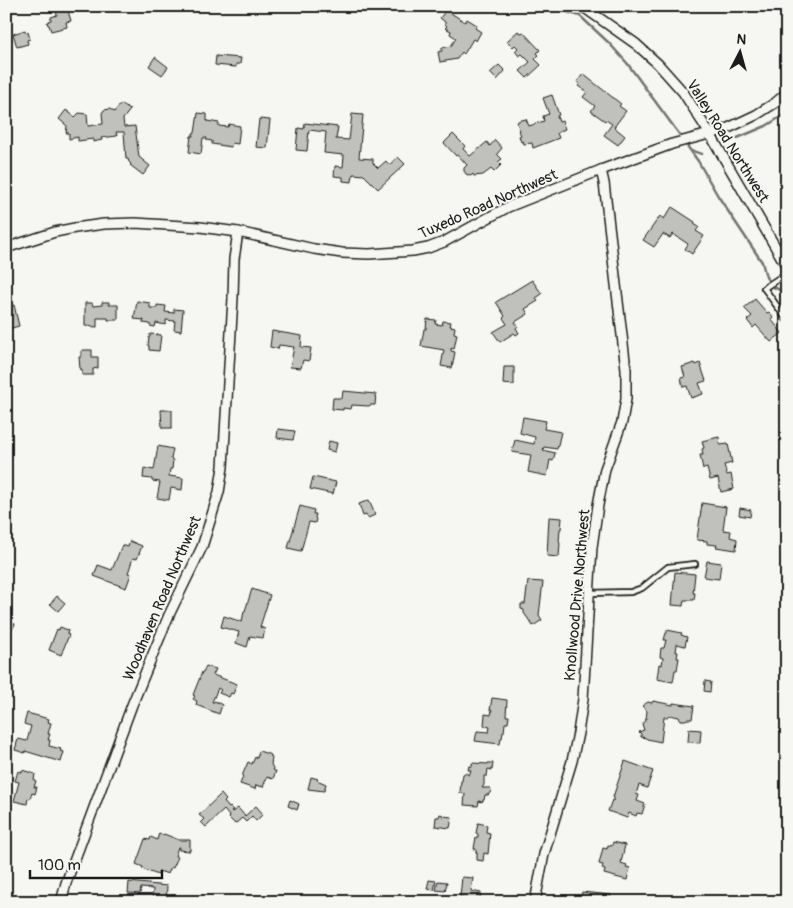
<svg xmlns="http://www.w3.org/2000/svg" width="793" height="908" viewBox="0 0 793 908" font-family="Pangolin,sans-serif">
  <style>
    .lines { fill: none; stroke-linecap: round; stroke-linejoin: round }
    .stream { stroke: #727271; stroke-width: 2.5 }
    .building { fill: #c0c0bd; stroke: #1c1c1c }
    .lane-casing { stroke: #1c1c1c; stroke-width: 8 }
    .street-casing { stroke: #1c1c1c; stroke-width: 12 }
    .lane { stroke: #f6f6f2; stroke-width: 4.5 }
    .street { stroke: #f6f6f2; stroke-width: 9 }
    .labels { text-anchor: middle; stroke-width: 4; stroke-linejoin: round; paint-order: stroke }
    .street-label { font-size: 15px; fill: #1c1c1c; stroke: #f6f6f2 }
  </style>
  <rect width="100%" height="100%" fill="#f6f6f2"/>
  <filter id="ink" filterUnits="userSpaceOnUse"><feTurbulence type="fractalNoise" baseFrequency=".02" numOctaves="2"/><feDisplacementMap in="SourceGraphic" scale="10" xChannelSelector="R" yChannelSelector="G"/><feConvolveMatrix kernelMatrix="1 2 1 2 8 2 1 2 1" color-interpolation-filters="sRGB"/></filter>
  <g filter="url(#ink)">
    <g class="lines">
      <g class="stream">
        <polyline points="556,6 567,12 580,16 609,43 627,63 682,138"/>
        <polyline points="735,139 766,126 787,113"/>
        <polyline points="685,143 698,161 718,196 762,262 766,277 773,287 787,293"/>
        <polyline points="693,151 702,154"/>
      </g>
    </g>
    <g class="building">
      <polygon points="775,6 787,6 787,18"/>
      <polygon points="67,7 71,21 66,22 67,27 51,31 49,25 48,25 47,22 51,20 51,17 57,15 56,10"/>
      <polygon points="446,10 465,22 467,19 477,25 475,28 481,32 476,41 473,39 464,54 462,52 457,59 440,62 438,52 442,51 442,48 451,46 456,38 450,34 451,31 445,28 447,26 445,24 445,22 440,18"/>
      <polygon points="25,30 26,33 28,32 30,39 27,40 28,44 17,47 13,34"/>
      <polygon points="518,31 521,33 523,32 540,50 537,53 539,55 535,59 541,65 527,78 520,71 530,62 522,54 519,56 515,51 518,48 515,45 513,47 507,41"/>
      <polygon points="216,56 241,58 240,64 236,64 236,67 215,65"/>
      <polygon points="155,57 168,67 162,75 149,66"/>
      <polygon points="499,65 505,71 497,80 490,73"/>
      <polygon points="583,74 621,104 619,106 626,111 614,127 625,136 618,145 604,135 612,124 606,120 605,121 591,111 595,106 583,97 587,92 578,86 580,84 577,82"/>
      <polygon points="552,95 559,115 557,116 559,122 562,121 565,129 557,133 559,138 533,148 532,143 524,144 523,141 521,142 519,136 521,135 519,131 520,131 517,123 518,121 526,119 529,126 544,121 543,116 549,114 543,98"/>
      <polygon points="121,104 130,110 123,119 124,127 135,126 139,157 150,166 143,175 130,165 131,164 129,162 128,159 126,159 124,132 116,132 117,136 101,138 102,140 93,142 93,139 78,141 78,137 69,139 69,133 66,133 67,126 59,119 66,110 75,117 79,113 87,114 88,126 103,124 102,113 104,110 110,109 114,112"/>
      <polygon points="198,113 207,114 207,121 219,123 219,126 228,127 229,124 240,126 238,144 232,143 231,147 212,144 212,141 206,140 207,138 203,138 201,154 189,152 191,136 193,136 193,133 195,133"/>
      <polygon points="352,114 363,115 359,158 373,159 373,163 378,168 386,161 389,165 398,157 405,164 378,189 364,175 353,174 352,182 343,181 343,177 334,176 335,166 343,167 344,155 324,153 326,132 309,130 307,151 296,150 298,128 304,129 305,123 338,127 336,139 349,140"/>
      <polygon points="259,119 270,120 267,148 256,147"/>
      <polygon points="453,134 465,146 463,149 470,156 487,142 490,146 495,140 502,148 497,154 502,159 498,162 501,165 494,172 491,169 483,175 474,176 473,174 471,176 466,174 464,171 464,168 467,165 458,155 456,156 444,143"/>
      <polygon points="672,207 695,222 694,224 699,227 696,231 704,236 692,254 685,249 688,244 673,234 670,238 663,234 654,247 643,240 660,216 664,219"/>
      <polygon points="532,280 542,294 536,298 538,301 525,309 528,314 515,322 518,326 516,328 519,333 516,335 514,333 500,342 493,332 507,324 503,318 505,316 496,302"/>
      <polygon points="755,299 767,313 769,312 773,317 771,319 782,333 771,342 756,325 753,328 747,320 752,316 744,308"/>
      <polygon points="137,301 150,303 150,308 157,308 157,305 166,306 165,312 174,313 174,309 183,310 181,331 174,330 175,321 166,320 166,325 156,323 155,327 150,326 150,324 143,323 144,320 134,319"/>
      <polygon points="102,302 109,302 109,305 118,305 118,320 108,320 108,318 97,318 97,327 85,326 85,303 92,303 93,306 102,305"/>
      <polygon points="14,305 19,326 8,329 6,322 6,307"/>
      <polygon points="427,319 436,320 435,324 442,325 443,321 451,322 450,326 455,327 454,333 457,334 454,349 451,348 451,351 455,352 452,368 441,366 444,350 421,346 424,329 426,329"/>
      <polygon points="272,331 302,336 301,347 311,348 309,361 303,360 301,368 290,367 294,347 279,345 278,349 270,347"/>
      <polygon points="150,334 161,335 159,351 149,350 149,346 148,346 149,337 150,337"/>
      <polygon points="84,350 92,350 92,357 98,357 98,368 93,369 93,375 82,375 82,369 80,369 79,357 81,357 81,351"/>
      <polygon points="695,363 696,365 700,363 706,381 699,383 703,394 691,398 687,386 683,387 681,378 685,377 682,367"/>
      <polygon points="504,367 514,367 514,385 503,384"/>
      <polygon points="343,391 376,394 375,405 370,405 369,406 352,405 351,409 343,408 343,410 332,409 333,398 342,398"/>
      <polygon points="161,410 172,410 172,428 162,428"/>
      <polygon points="523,417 546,421 544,429 561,432 557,449 544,447 543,450 555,453 553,461 550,460 547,476 528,472 531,455 512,452 515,440 534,444 535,437 520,433"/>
      <polygon points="278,429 295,431 293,440 277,438"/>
      <polygon points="719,437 720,445 728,444 732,463 724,465 727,475 731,474 734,489 721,492 718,478 710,480 707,468 703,469 700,455 703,455 702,449 704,448 702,441"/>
      <polygon points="329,441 337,443 335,452 327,450"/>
      <polygon points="158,446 173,449 171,459 173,460 172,469 170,469 169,476 183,478 182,490 171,488 169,500 157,498 160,482 152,481 152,479 143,478 144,468 154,470"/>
      <polygon points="313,477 336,482 333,494 310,489"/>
      <polygon points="369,500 375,515 368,518 366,515 363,516 359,504"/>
      <polygon points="702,503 726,507 723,530 731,531 730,537 737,539 736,550 716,547 717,545 707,544 707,541 697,540"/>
      <polygon points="300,506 314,510 313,514 316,514 315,518 316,519 315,523 309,522 301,551 288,548"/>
      <polygon points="740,508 751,510 750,517 739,515"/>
      <polygon points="549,517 562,518 561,529 560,529 559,542 560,543 559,557 547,556"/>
      <polygon points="130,541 142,546 137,559 133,558 128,573 131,574 126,588 94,576 98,565 112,570 122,545 128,547"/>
      <polygon points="707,561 721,563 719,579 704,577"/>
      <polygon points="675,572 695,574 693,593 695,593 694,600 684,600 683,606 672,605"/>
      <polygon points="528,581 543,582 539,615 542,620 533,626 524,613 524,610 521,609 521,604 525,604"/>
      <polygon points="252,589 270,595 260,627 265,629 263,638 250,636 247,647 236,643 239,632 221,627 224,616 242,622 244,611 245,611"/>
      <polygon points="57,596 65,603 58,611 50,604"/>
      <polygon points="6,620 15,624 10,634 6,632"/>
      <polygon points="60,627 68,630 67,634 69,635 61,655 49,650 57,629 59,630"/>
      <polygon points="667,630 682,633 681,635 687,637 685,646 677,644 676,652 678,652 677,658 679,658 677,670 675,670 673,682 657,679 659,664 662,665 663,658 660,657 661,648 664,648 666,640 664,640 666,633 667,633"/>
      <polygon points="206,666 216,669 213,675 237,684 233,694 231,693 229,697 219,693 221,690 218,688 212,702 214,702 215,701 222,705 219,714 196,705 197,701 193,699 195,696 193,695 202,672 203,672"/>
      <polygon points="705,681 711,682 710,692 704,691"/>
      <polygon points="492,698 507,700 506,716 509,716 508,723 505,723 504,732 503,732 502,738 501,738 500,744 475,741 477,731 489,732 490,727 484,726 485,714 491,715 492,710 490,710"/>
      <polygon points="653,701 673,705 673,703 694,706 692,719 688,719 685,720 681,720 679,717 669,715 667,717 664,717 661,742 647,739 646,738 641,737 641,734 639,732 644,730 642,724 646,719 647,711 642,706 648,702 652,703"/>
      <polygon points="27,713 49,719 48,722 51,723 48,734 50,734 48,740 50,740 49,746 61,749 60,751 64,752 61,762 25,751 25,753 15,750 18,739 27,741 31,726 24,724"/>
      <polygon points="689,729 701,730 700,743 688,742"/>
      <polygon points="259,751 271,755 271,757 272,757 271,765 272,766 274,771 276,771 273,779 267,777 263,787 256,785 255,789 240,784 243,777 242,776 248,762 252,764 255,757 257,758"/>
      <polygon points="625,761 653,771 647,788 639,785 636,794 639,795 637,801 645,804 642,814 637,813 636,816 629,813 627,818 608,811 612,800 613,801 614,797 613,797"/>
      <polygon points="472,763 488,764 488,763 493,763 492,770 488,769 487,776 484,776 484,785 482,788 490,788 491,789 490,793 488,795 485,795 484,800 483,800 482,802 479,801 478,806 464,805 465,794 460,793 461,781 462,781 463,774 465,773 469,775 470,773 471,770 468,770 469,766 472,767"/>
      <polygon points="22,770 35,774 34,780 36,781 34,787 37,787 35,794 32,793 30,799 28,798 27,804 14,801 19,782 15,781 18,771 22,772"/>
      <polygon points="311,777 318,779 317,780 326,784 324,791 308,789"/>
      <polygon points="221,794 226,800 224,802 229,808 230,807 233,810 231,811 232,812 238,808 245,816 256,806 263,814 256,821 252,816 246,822 242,818 235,824 228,817 229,816 224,810 206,827 201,822 204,819 199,815"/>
      <polygon points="290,800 299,804 297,810 288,806"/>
      <polygon points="440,814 443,815 443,816 452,817 450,828 435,826 436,817 439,817"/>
      <polygon points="478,823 487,825 486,832 490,833 488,854 484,853 483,861 477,860 477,853 476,852 476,849 474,849 476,837 478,837 478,834 476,833"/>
      <polygon points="159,833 163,835 164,834 179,840 190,840 190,851 179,850 179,847 178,847 175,856 178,857 173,868 171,867 168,874 159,871 158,875 142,869 143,867 136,864 145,839 150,840 151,837 157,840"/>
      <polygon points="613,842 625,845 621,863 627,865 626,867 630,868 627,880 604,874 605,870 602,869 603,865 599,864 603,848 607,849 608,845 612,846"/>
      <polygon points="462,877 473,878 471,891 481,893 480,899 482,900 482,902 463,902 464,898 460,897"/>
      <polygon points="429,880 436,881 434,890 427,889"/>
      <polygon points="438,881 447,882 445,891 436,890"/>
      <polygon points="129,882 167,886 166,902 152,902 153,889 141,888 140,894 128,893"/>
      <polygon points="582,892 611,895 610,902 580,902"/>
    </g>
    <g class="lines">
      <g class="lane-casing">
        <g id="lane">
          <polyline points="787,273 764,288 787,320"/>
          <polyline points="589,593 631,592 642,588 668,567 695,564"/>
        </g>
      </g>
      <g class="street-casing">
        <g id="street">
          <polyline points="582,6 636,44 658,64 683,92 710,134 787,267"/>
          <polyline points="6,248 55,232 75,228 104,224 135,223 200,227 238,232 314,249 342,253 369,254 413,251 428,248 444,242 508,207 601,170 672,144 724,130 756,115 775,103 787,93"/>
          <polyline points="61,902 66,883 132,705 169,615 202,547 219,492 223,467 233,298 234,259 238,232"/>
          <polyline points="535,902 544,854 572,761 578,733 583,699 592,547 598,505 605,469 622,422 626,399 626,369 604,183 601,170"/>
        </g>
      </g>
      <use href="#lane" class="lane"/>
      <use href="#street" class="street"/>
    </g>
  </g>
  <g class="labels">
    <g class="street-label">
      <text transform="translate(728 141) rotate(58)" y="5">Valley Road Northwest</text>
      <text transform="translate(488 204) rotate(-24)" y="5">Tuxedo Road Northwest</text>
      <text transform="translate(577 595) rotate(-85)" y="5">Knollwood Drive Northwest</text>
      <text transform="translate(162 598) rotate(-67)" y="5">Woodhaven Road Northwest</text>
    </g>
  </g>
  <rect width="793" height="908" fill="none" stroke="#f6f6f2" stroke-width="25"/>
  <rect x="12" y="12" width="768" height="883" fill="none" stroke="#1c1c1c" stroke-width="2" filter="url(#ink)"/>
  <g transform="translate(740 52) rotate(6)" stroke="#f6f6f2" stroke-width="4" paint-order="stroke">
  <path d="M0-4L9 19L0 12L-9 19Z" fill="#1c1c1c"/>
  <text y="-8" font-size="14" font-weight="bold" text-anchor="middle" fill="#1c1c1c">N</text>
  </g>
  <path d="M30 870v8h132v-8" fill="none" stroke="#1c1c1c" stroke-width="2.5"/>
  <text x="38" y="870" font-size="15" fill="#1c1c1c" stroke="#f6f6f2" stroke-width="4" paint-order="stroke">100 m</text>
</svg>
